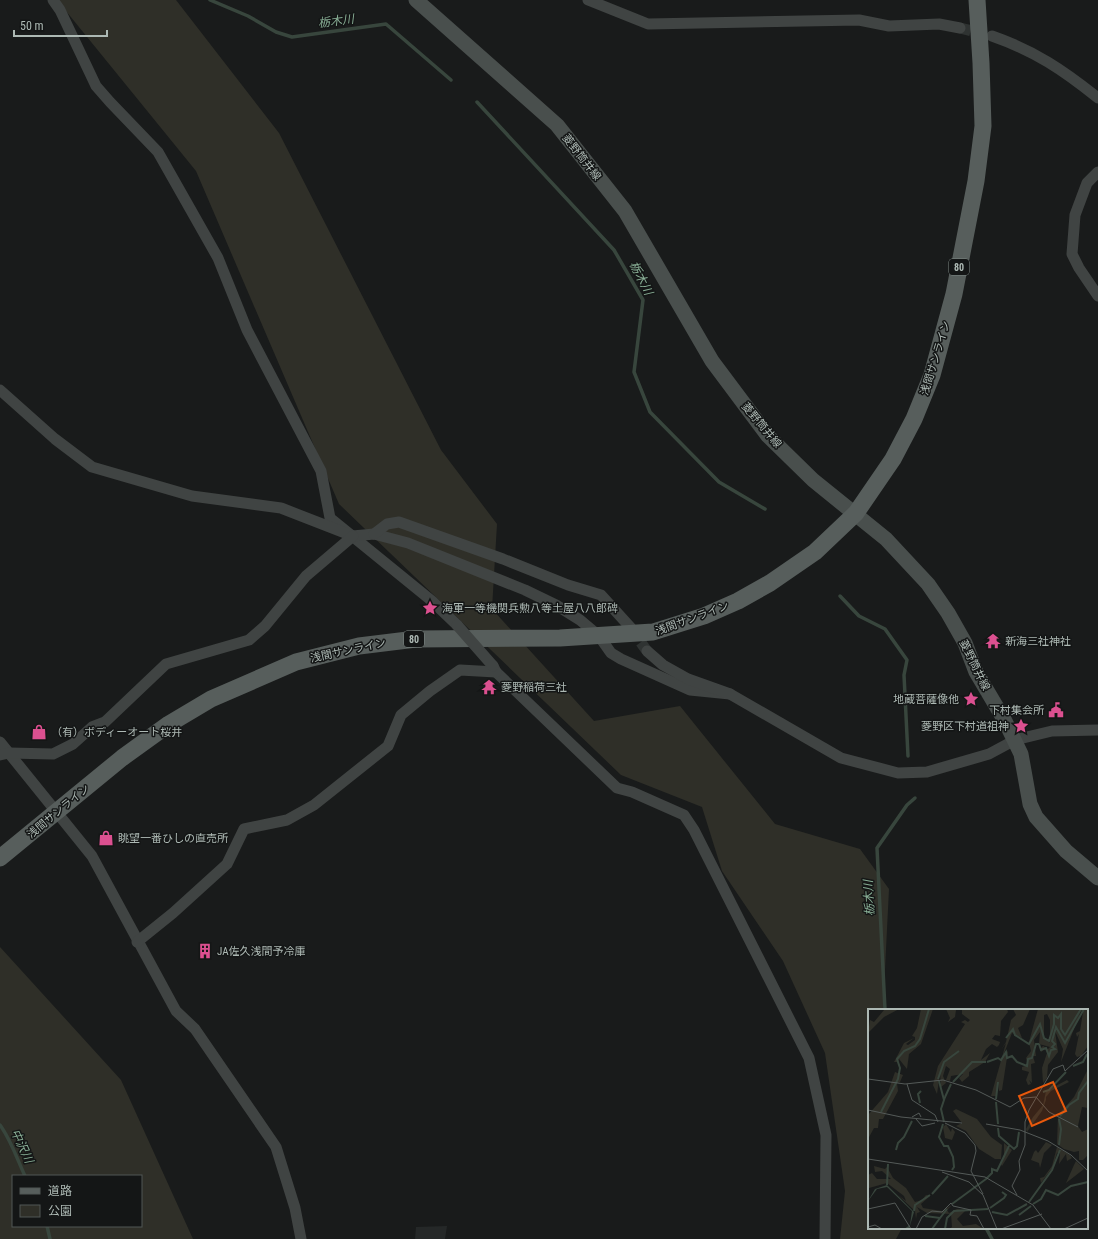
<svg xmlns="http://www.w3.org/2000/svg" width="1098" height="1239" viewBox="0 0 1098 1239" font-family="'Roboto Condensed','Noto Sans JP',sans-serif">
  <style>
    .built { fill: #252828 }
    .green { fill: #2f2f28; fill-rule: evenodd }
    .lines { fill: none; stroke-linecap: round; stroke-linejoin: round }
    .stream { stroke: #38463d; stroke-width: 3.5 }
    .street-tunnel { stroke: #2f3332; stroke-width: 11; stroke-dasharray: 11 5.5; stroke-linecap: butt }
    .street { stroke: #404443; stroke-width: 11 }
    .secondary { stroke: #494f4d; stroke-width: 15 }
    .primary { stroke: #575e5c; stroke-width: 17 }
    .street-bridge { stroke: #404443; stroke-width: 11 }
    .labels { text-anchor: middle; stroke-width: 3; stroke-linejoin: round; paint-order: stroke }
    .shield { fill: #141616; stroke: #7f8885; stroke-width: 1 }
    .shield-label { font-size: 10px; font-weight: bold; fill: #adb9b4 }
    .street-label { font-size: 11px; fill: #adb9b4; stroke: #141616 }
    .poi-label { font-size: 11px; fill: #adb9b4; stroke: #141616; text-anchor: start }
    .water-label { font-size: 12px; font-style: italic; fill: #89af96; stroke: #141616 }
    .inset-river { fill: none; stroke: #38463d; stroke-width: 2 }
    .inset-road { fill: none; stroke: #545a58; stroke-width: 1 }
    .view { fill: #e8590c; fill-opacity: 0.15; stroke: #e8590c; stroke-width: 2 }
    .inset-edge { fill: none; stroke: #adb9b4; stroke-width: 2 }
  </style>
  <rect width="100%" height="100%" fill="#191b1b"/>
  <polygon class="built" points="447,1226 445,1239 415,1239 416,1227"/>
  <g class="green">
    <polygon points="57,0 176,0 279,133 441,450 497,524 492,609 594,721 680,706 775,824 860,849 889,889 883,1010 869,1010 869,1228 902,1228 896,1239 840,1239 845,1191 825,1053 783,961 722,871 702,807 621,775 339,504 196,171"/>
    <path d="M 0,947 L 121,1080 L 193,1239 L 0,1239 ZM 13,1176 L 141,1176 L 141,1226 L 13,1226 Z"/>
  </g>
  <g class="lines">
    <g class="stream">
      <polyline points="210,0 248,16 276,32 292,37 386,24 451,80"/>
      <polyline points="477,102 614,250 643,300 634,372 650,412 719,482 765,509"/>
      <polyline points="840,596 859,616 885,629 907,660 904,675 908,756"/>
      <polyline points="885,1010 877,848 907,805 915,798"/>
      <path d="M 0,1125 C 11,1140 17,1159 25,1176"/>
      <polyline points="47,1226 50,1239"/>
      <polyline points="986,1228 992,1239"/>
    </g>
    <g class="street-tunnel">
      <polyline points="960,28 984,34"/>
      <polyline points="631,629 647,651"/>
    </g>
    <g class="street">
      <polyline points="53,0 60,10 96,86 110,102 158,152 218,258 247,330 321,471 330,518 432,601 457,625"/>
      <polyline points="588,0 648,24 859,20 889,26 939,24 960,28"/>
      <path d="M 992,36 C 1035,51 1063,70 1098,98"/>
      <polyline points="1098,172 1087,183 1075,215 1072,254 1079,268 1098,296"/>
      <polyline points="0,390 55,439 92,467 192,496 281,508 353,536 374,534 408,543 525,590 556,605 580,620 599,636 611,653 621,659 690,690 730,694"/>
      <polyline points="374,534 387,524 399,522 503,559 568,585 601,595 631,628"/>
      <polyline points="647,651 663,665 688,679 730,694 841,758 898,773 927,772 989,754 1015,740 1052,731 1098,730"/>
      <polyline points="493,666 496,672 617,788 632,792 684,815 694,830 809,1058 826,1135 825,1239"/>
      <polyline points="0,742 92,856 176,1011 195,1029 276,1147 295,1208 301,1239"/>
      <polyline points="0,755 9,753 53,754 73,744 92,727 105,722 166,664 249,640 265,626 306,576 353,536"/>
      <polyline points="137,942 173,913 227,864 244,829 287,820 314,805 388,746 401,715 430,691 460,670 496,672"/>
    </g>
    <polyline class="secondary" points="416,0 557,125 625,211 712,361 768,436 813,480 886,539 928,584 948,613 965,643 976,672 1005,721 1021,754 1030,804 1036,817 1066,851 1098,878"/>
    <polyline class="primary" points="0,858 122,758 169,724 211,699 296,662 359,646 416,639 560,638 653,632 704,616 738,601 770,583 815,552 856,513 893,459 914,419 932,375 954,294 976,181 983,126 981,63 977,0"/>
    <polyline class="street-bridge" points="457,625 493,666"/>
  </g>
  <defs>
    <g id="sight-bare" transform="scale(1.2)"><path d="M0-6L1.8-2.2L6-1.7L2.9 1.2L3.7 5.4L0 3.3L-3.7 5.4L-2.9 1.2L-6-1.7L-1.8-2.2Z" fill="#dc5090" stroke="#141616" stroke-width="2.5" paint-order="stroke"/></g>
    <g id="temple-bare" transform="scale(1.2)"><path d="M0-6L5-2H3V0L6.5 2.5H4V6H1.5V3h-3V6H-4V2.5H-6.5L-3 0V-2H-5Z" fill="#dc5090" stroke="#141616" stroke-width="2.5" paint-order="stroke"/></g>
    <g id="civic-bare" transform="scale(1.2)"><path d="M-.6-6.5H3V-4.5H.6V-3L4-1V1h2V6H-6V1h2V-1L-.6-3ZM-1.2 2.5V6h2.4V2.5Z" fill="#dc5090" stroke="#141616" stroke-width="2.5" paint-order="stroke"/></g>
    <g id="shop-bare" transform="scale(1.2)"><path d="M-5-2.5h2.3a2.7 3.5 0 0 1 5.4 0H5L5.5 6h-11ZM-1.5-2.5h3a1.5 2.3 0 0 0-3 0Z" fill="#dc5090" stroke="#141616" stroke-width="2.5" paint-order="stroke"/></g>
    <g id="building-bare" transform="scale(1.2)"><path d="M-4-6H4V6H1V3H-1V6H-4ZM-2.5-4.3h1.7v1.8h-1.7ZM.8-4.3h1.7v1.8H.8ZM-2.5-1h1.7V.8h-1.7ZM.8-1h1.7V.8H.8Z" fill="#dc5090" stroke="#141616" stroke-width="2.5" paint-order="stroke"/></g>
  </defs>
  <g fill-rule="evenodd">
    <use href="#sight-bare" x="430" y="608"/>
    <use href="#temple-bare" x="993" y="641"/>
    <use href="#temple-bare" x="489" y="687"/>
    <use href="#sight-bare" x="971" y="699"/>
    <use href="#civic-bare" x="1056" y="710"/>
    <use href="#sight-bare" x="1021" y="726"/>
    <use href="#shop-bare" x="39" y="732"/>
    <use href="#shop-bare" x="106" y="838"/>
    <use href="#building-bare" x="205" y="951"/>
  </g>
  <g class="labels">
    <g class="shield">
      <rect x="949" y="259" width="20" height="16" rx="3"/>
      <rect x="404" y="631" width="20" height="16" rx="3"/>
    </g>
    <g class="shield-label">
      <text x="959" y="271">80</text>
      <text x="414" y="643">80</text>
    </g>
    <g class="street-label">
      <text transform="translate(582 157) rotate(52)" y="4">菱野筒井線</text>
      <text transform="translate(935 358) rotate(-73)" y="4">浅間サンライン</text>
      <text transform="translate(762 425) rotate(50)" y="4">菱野筒井線</text>
      <text transform="translate(692 618) rotate(-20)" y="4">浅間サンライン</text>
      <text transform="translate(348 650) rotate(-12)" y="4">浅間サンライン</text>
      <text transform="translate(975 665) rotate(64)" y="4">菱野筒井線</text>
      <text transform="translate(58 811) rotate(-40)" y="4">浅間サンライン</text>
    </g>
    <g class="poi-label">
      <text x="442" y="612">海軍一等機関兵勲八等土屋八八郎碑</text>
      <text x="1005" y="645">新海三社神社</text>
      <text x="501" y="691">菱野稲荷三社</text>
      <text x="959" y="703" text-anchor="end">地蔵菩薩像他</text>
      <text x="1044" y="714" text-anchor="end">下村集会所</text>
      <text x="1009" y="730" text-anchor="end">菱野区下村道祖神</text>
      <text x="51" y="736">（有）ボディーオート桜井</text>
      <text x="118" y="842">眺望一番ひしの直売所</text>
      <text x="217" y="955">JA佐久浅間予冷庫</text>
    </g>
    <g class="water-label">
      <text transform="translate(336 21) rotate(-7)" y="4">栃木川</text>
      <text transform="translate(641 278) rotate(63)" y="4">栃木川</text>
      <text transform="translate(869 898) rotate(-93)" y="4">栃木川</text>
      <text transform="translate(22 1146) rotate(65)" y="4">中沢川</text>
    </g>
  </g>
  <g transform="translate(868 1009)">
    <rect width="220" height="220" fill="#191b1b"/>
    <path d="M 31,0 L 16,8 L 0,24 L 2,11 L 6,13 L 16,1 ZM 53,0 L 65,0 L 53,35 L 41,45 L 39,60 L 31,50 L 30,53 L 26,53 L 36,34 L 46,29 L 38,35 L 40,36 L 47,31 L 47,28 L 44,27 L 49,19 ZM 78,0 L 92,0 L 88,1 L 87,8 L 80,13 L 82,9 ZM 94,0 L 139,0 L 140,3 L 133,12 L 132,27 L 127,26 L 124,30 L 132,33 L 131,36 L 129,38 L 124,35 L 118,40 L 113,51 L 122,44 L 117,53 L 101,63 L 101,67 L 94,73 L 91,69 L 95,65 L 83,67 L 82,72 L 78,71 L 82,60 L 78,57 L 75,67 L 78,74 L 73,78 L 72,64 L 69,85 L 65,76 L 70,57 L 97,15 L 93,13 L 97,11 L 100,13 L 102,11 L 94,5 ZM 145,0 L 162,0 L 155,16 L 150,19 L 154,29 L 144,24 L 135,47 L 140,42 L 134,81 L 131,82 L 130,73 L 128,87 L 123,87 L 138,34 L 133,41 L 138,33 L 143,11 L 148,6 ZM 170,0 L 220,0 L 220,37 L 213,47 L 209,48 L 207,45 L 211,25 L 209,28 L 208,24 L 212,22 L 215,3 L 213,2 L 193,53 L 195,40 L 187,22 L 190,43 L 180,56 L 179,69 L 175,74 L 174,59 L 179,44 L 177,40 L 173,43 L 172,40 L 175,37 L 180,40 L 182,38 L 171,35 L 172,23 L 166,31 L 168,47 L 165,47 L 167,54 L 163,55 L 164,74 L 161,71 L 163,75 L 160,76 L 158,71 L 161,63 L 154,61 L 154,58 L 160,56 L 158,49 L 163,42 L 161,33 ZM 179,5 L 182,11 L 182,34 L 176,29 L 176,6 ZM 220,60 L 220,99 L 214,98 L 210,117 L 214,123 L 220,120 L 220,146 L 215,151 L 211,151 L 211,142 L 206,143 L 196,140 L 189,135 L 190,106 L 206,88 ZM 27,63 L 35,66 L 32,73 L 29,74 L 30,82 L 15,110 L 11,110 L 10,119 L 6,119 L 0,130 L 0,106 L 20,83 ZM 199,71 L 201,73 L 183,82 L 178,88 L 178,91 L 174,102 L 159,123 L 158,120 L 165,108 L 175,96 L 178,82 ZM 88,100 L 109,110 L 123,128 L 134,136 L 133,150 L 127,150 L 111,140 L 98,122 L 88,117 L 94,114 L 85,102 ZM 78,115 L 83,123 L 84,119 L 87,123 L 84,131 L 77,129 L 75,118 ZM 178,133 L 184,136 L 176,144 L 172,159 L 171,154 L 163,151 L 166,143 L 168,141 L 170,144 ZM 136,134 L 144,141 L 134,157 L 132,154 L 136,149 ZM 189,138 L 202,146 L 204,149 L 199,152 L 198,145 L 191,155 L 192,143 L 189,144 L 185,158 L 173,174 L 172,169 L 176,168 L 184,157 ZM 208,152 L 216,160 L 198,174 L 206,156 ZM 6,157 L 17,160 L 19,158 L 25,169 L 38,179 L 47,193 L 54,191 L 58,186 L 62,187 L 53,195 L 55,199 L 74,202 L 84,196 L 79,201 L 81,204 L 89,200 L 98,201 L 89,210 L 95,217 L 108,215 L 116,220 L 81,220 L 84,218 L 83,205 L 59,204 L 49,198 L 52,203 L 49,204 L 48,210 L 47,202 L 30,186 L 38,192 L 36,187 L 19,174 L 1,179 L 0,166 L 4,164 L 9,170 L 23,170 L 14,162 L 7,163 Z" fill="#2f2f28" fill-rule="evenodd"/>
    <path d="M 19,176 L 46,203 L 41,220 L 36,220 L 42,216 L 44,202 L 19,178 L 9,180 L 0,192 L 7,180 Z" fill="#38463d"/>
    <path class="inset-river" d="M 138,29 L 145,20 L 147,26 L 161,35 L 172,15 L 176,29 L 181,32 L 186,15 L 186,6 L 190,9 L 193,5 L 193,20 L 197,26 L 213,0M 171,35 L 173,41 L 178,39 L 181,47 L 183,41 L 187,40 L 184,38 L 187,35 L 184,32 L 188,18 L 197,34 L 216,0M 119,53 L 130,49 L 133,51 L 138,43 L 139,49 L 144,47 L 149,53 L 159,57 L 160,50 L 164,49 L 168,35 L 171,35M 205,57 L 215,53 L 219,45M 70,70 L 76,53 L 91,42M 71,72 L 76,91M 85,73 L 104,53 L 118,53M 175,83 L 181,81 L 198,63M 77,88 L 83,75M 128,90 L 130,73M 128,93 L 130,115M 52,94 L 50,85 L 53,82M 13,103 L 30,70 L 32,59 L 29,50 L 36,42 L 47,37 L 52,30 L 61,0M 192,107 L 201,96 L 210,90 L 211,84 L 220,72M 191,110 L 193,120 L 191,136M 76,113 L 73,100 L 77,88M 75,115 L 71,128 L 76,137 L 80,137 L 85,148 L 86,158 L 84,161M 130,119 L 131,127 L 146,140 L 149,137 L 151,123M 28,141 L 30,134 L 36,128 L 44,112M 19,176 L 20,155M 64,185 L 80,167M 161,193 L 184,161 L 192,141M 84,195 L 118,170 L 124,164 L 124,160 L 129,162 L 141,137M 165,195 L 173,190 L 178,181 L 190,186 L 203,177 L 220,173M 122,199 L 136,189 L 138,186 L 134,183M 46,202 L 47,196 L 62,186M 124,203 L 139,206 L 159,195M 151,206 L 163,197M 57,207 L 72,209 L 79,200M 64,220 L 72,209M 77,220 L 79,209 L 86,202 L 120,200"/>
    <path class="inset-road" d="M 0,70 L 37,75 L 75,71 L 108,81 L 142,98 L 156,89 L 168,88 L 181,103 L 210,118M 39,75 L 44,91 L 67,106 L 70,113M 0,101 L 33,108 L 94,114M 44,108 L 51,104 L 53,108M 48,110 L 54,117 L 67,114M 77,114 L 97,124 L 107,136 L 108,142 L 103,162 L 115,185M 118,115 L 152,121 L 180,132 L 203,146 L 220,162M 0,150 L 117,168 L 165,196 L 183,220M 74,163 L 101,173 L 115,186 L 129,220M 149,186 L 144,177 L 152,161 L 151,152 L 157,136 L 157,113 L 161,101 L 185,60 L 195,56 L 197,62 L 220,41M 0,200 L 27,194 L 43,220M 0,218 L 7,216 L 14,220M 48,220 L 54,208 L 64,202 L 74,203 L 83,194 L 85,197 L 103,201 L 102,206 L 109,207 L 116,220M 133,220 L 174,205M 196,220 L 220,209"/>
    <path class="view" d="M 185,73 L 198,102 L 164,117 L 151,87 Z"/>
    <rect width="220" height="220" class="inset-edge"/>
  </g>
  <rect x="12" y="1175" width="130" height="52" fill="#141616" stroke="#515755"/>
  <rect x="20" y="1188" width="20" height="6" fill="#575e5c" stroke="#515755"/>
  <text x="48" y="1195" font-size="12" fill="#adb9b4">道路</text>
  <rect x="20" y="1205" width="20" height="12" fill="#2f2f28" stroke="#515755"/>
  <text x="48" y="1215" font-size="12" fill="#adb9b4">公園</text>
  <path d="M14 30v6h93v-6" fill="none" stroke="#adb9b4" stroke-width="2"/>
  <text x="20" y="30" font-size="12" fill="#adb9b4" stroke="#141616" stroke-width="3" paint-order="stroke">50 m</text>
</svg>
